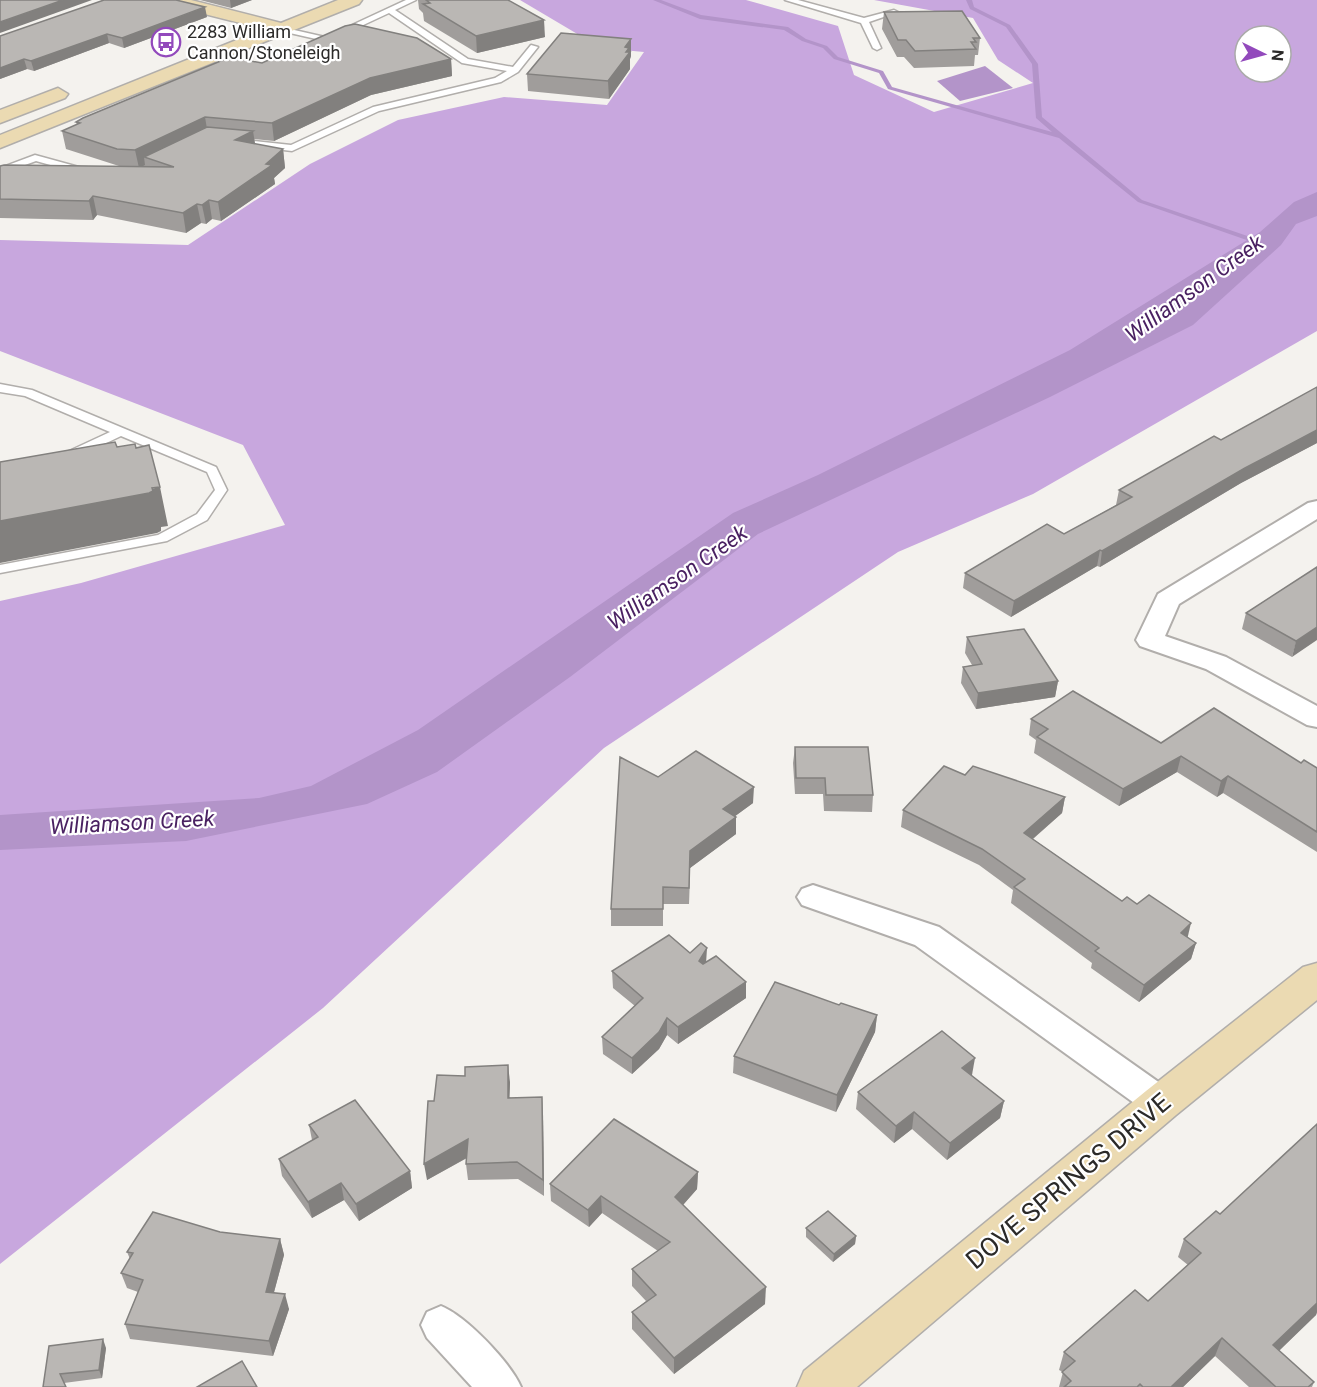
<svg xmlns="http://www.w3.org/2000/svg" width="1317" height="1387" viewBox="0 0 1317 1387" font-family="Roboto,sans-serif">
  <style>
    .forest { fill: #c8a7de; fill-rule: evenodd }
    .water { fill: #b394c9 }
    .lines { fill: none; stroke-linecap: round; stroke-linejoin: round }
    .stream { fill: #b394c9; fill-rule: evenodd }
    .lane-casing { stroke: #b1aeab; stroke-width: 3 }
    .street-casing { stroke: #b1aeab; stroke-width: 4 }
    .secondary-casing { stroke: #b1aeab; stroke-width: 3 }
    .lane { fill: #fff; fill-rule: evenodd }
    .street { fill: #fff; fill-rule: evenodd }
    .secondary { fill: #ebdab2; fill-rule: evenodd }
    .wall { fill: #a09d9b }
    .shaded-wall { fill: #82807e }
    .building { fill: #bab7b4; stroke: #82807e; stroke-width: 1.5 }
    .labels { text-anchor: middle; stroke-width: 4.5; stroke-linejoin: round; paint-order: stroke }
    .far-poi-label { font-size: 18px; fill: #2b2a29; stroke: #fff; text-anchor: start }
    .water-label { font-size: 22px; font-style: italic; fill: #4a2162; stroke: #fff }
    .near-street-label { font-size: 26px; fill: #2b2a29; stroke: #fff }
  </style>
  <rect width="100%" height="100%" fill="#f4f2ee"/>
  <path class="forest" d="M 520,0 L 746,0 L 838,26 L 854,75 L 934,112 L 1033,83 L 998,60 L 973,18 L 874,0 L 1317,0 L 1317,331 L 1033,494 L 898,552 L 604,748 L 323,1008 L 0,1264 L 0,601 L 81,583 L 285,525 L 243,445 L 0,351 L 0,240 L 188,245 L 310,164 L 398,120 L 504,97 L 607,105 L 644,52 L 601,48 ZM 1245,36 L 1281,36 L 1281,72 L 1245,72 Z"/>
  <g class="water">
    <polygon points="985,66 1013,88 960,101 937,81"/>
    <polygon points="1317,192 1317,216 1296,224 1281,245 1193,325 1050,397 758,534 570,677 437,772 367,804 186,841 0,850 0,815 259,798 311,786 418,730 733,513 818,475 1070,350 1260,232 1294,202"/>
  </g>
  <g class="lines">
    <polygon class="stream" points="653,0 661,0 701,15 788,27 806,39 827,46 838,57 883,71 892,87 1052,132 1036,118 1032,64 1006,27 970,9 966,0 972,0 974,7 1010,25 1038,64 1042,117 1142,200 1265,242 1258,244 1138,202 1059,138 888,89 879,73 834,59 823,48 802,41 784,30 700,19"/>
    <g class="lane-casing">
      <g id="lane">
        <polygon points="406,0 416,0 395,10 468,59 513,67 531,45 538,47 518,72 501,82 379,111 292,151 234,144 232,142 237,139 291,145 373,107 495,78 507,71 462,63 389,13 344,34 337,32"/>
        <polygon points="785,0 798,0 864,18 894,10 898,12 869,22 881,48 877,50 873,48 861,23"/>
        <polygon points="281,27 325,37 329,39 325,41 281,31"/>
        <polygon points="35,155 86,169 88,171 83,174 36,161 0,174 0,168"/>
        <polygon points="0,384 32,390 216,467 227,490 207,520 167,541 0,573 0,565 158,535 197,514 215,490 207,472 121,436 75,458 67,458 67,452 110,432 25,396 0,392"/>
      </g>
    </g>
    <g class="street-casing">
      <g id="street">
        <polygon points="1317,501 1317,519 1179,604 1165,636 1226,657 1317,706 1317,727 1307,725 1206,669 1140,646 1136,640 1158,594 1308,503"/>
        <polygon points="813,885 939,927 1174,1093 1179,1103 1174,1113 1161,1118 1148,1113 915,945 802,905 797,897 802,889"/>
        <path d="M 441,1306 C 466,1316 510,1362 521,1387 L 472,1387 L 427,1338 L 421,1325 L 427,1312 Z"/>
      </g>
    </g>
    <g class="secondary-casing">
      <g id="secondary">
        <polygon points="162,0 191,0 281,23 338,0 362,0 359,4 0,148 0,135 264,29 165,4"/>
        <polygon points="58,88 68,94 65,98 0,123 0,110"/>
        <polygon points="1317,963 1317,1000 1176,1115 857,1387 797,1387 804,1371 1146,1091 1303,967"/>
      </g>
    </g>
    <use href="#lane" class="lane"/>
    <use href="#street" class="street"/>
    <use href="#secondary" class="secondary"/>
  </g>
  <g class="wall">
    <polygon points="200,0 252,0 231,8"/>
    <polygon points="418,0 508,0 545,37 477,53 424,21 423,13 419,9"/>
    <polygon points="884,12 980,38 978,55 975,55 974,66 914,68 904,57 897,57 882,29"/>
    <polygon points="207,17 124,48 109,43 34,71 27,69 0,79 0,36"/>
    <polygon points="631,56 630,59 630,69 609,99 528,91 527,74"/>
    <polygon points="451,59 452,76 371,95 274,141 254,139 255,144 283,149 285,168 274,178 275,184 221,221 212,219 206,224 201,223 186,233 97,215 93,220 0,218 0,166 119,166 66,149 62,131 77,125 76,122 262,63"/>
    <polygon points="1317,387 1317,443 1241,483 1100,567 1097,566 1011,617 963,588 965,573 1064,534 1116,505 1119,490 1221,440"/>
    <polygon points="1317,567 1292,657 1242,629 1246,613"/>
    <polygon points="967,637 1058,681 1055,697 976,709 961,683 963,667 972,665 965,653"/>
    <polygon points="1031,719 1161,743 1301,763 1317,768 1317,852 1223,793 1217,797 1177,772 1119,806 1034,753 1036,740 1029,735"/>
    <polygon points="795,747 873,795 872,812 824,811 823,794 795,794 793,763"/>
    <polygon points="965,775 1065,797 1062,813 1033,839 1122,901 1196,943 1191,959 1139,1002 1091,968 1092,963 1011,903 1013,890 979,865 901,827 903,810"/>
    <polygon points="658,777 753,803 735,816 736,817 736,834 690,868 689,904 663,904 663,926 611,926 611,909"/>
    <polygon points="690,953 706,962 746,998 678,1044 667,1035 659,1049 632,1074 603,1054 602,1037 635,1006 613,988 612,971"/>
    <polygon points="839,1005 877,1015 875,1032 836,1112 733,1073 734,1056"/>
    <polygon points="972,1075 972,1076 1004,1101 1000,1118 947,1160 912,1129 894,1143 856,1109 858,1092"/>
    <polygon points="510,1082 509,1097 543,1113 544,1196 518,1179 468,1180 466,1164 467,1158 427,1180 434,1101"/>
    <polygon points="1317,1124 1317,1312 1316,1315 1279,1351 1314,1382 1312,1387 1249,1387 1215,1356 1183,1387 1059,1387 1063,1372 1059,1370 1064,1352 1148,1301 1188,1265 1178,1257 1184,1239 1220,1214"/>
    <polygon points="309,1125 410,1171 412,1188 359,1221 344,1200 312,1218 282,1176 279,1159 312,1140"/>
    <polygon points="698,1172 697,1189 683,1205 765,1304 674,1374 632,1329 632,1312 646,1301 632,1286 632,1269 658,1251 602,1213 589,1227 551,1201 550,1184"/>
    <polygon points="806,1228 856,1236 855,1244 833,1262 806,1237"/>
    <polygon points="220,1232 280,1239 284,1255 274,1292 289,1309 273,1356 130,1339 125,1324 138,1292 127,1288 121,1273 130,1259 127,1252"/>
    <polygon points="49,1346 106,1348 102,1378 64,1383 43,1387"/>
  </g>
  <g class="shaded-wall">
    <polygon points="63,0 92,0 0,33 0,22"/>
    <polygon points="230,0 252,0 231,8"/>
    <polygon points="205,7 207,17 124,48 122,38"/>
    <polygon points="544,20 545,37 477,53 476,36"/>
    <polygon points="107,34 109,43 34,71 31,61"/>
    <polygon points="631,39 631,56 630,59 630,69 609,99 608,81 625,47"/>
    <polygon points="24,59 27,69 0,79 0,68"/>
    <polygon points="451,59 452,76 371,95 274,141 272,123 370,78"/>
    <polygon points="205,117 208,135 144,157 145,165 139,168 135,150"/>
    <polygon points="253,131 256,150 235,140"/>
    <polygon points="283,149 285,168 274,178 275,184 221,221 218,202"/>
    <polygon points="93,196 97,215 93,220 89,201"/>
    <polygon points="209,200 212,219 206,224 202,205"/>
    <polygon points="197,204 201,223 186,233 183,213"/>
    <polygon points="1317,430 1317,443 1241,483 1100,567 1102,551 1245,468"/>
    <polygon points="160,487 168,526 161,527 161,531 157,533 0,563 0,521"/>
    <polygon points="1100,550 1097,566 1011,617 1014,601"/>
    <polygon points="1317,627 1317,640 1292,657 1296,641"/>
    <polygon points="1058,681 1055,697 976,709 978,693"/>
    <polygon points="1181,756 1177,772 1119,806 1123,789"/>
    <polygon points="1228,776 1223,793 1217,797 1221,781"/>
    <polygon points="754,787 753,803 723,825 723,809"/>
    <polygon points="1065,797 1062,813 1021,849 1024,833"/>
    <polygon points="736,817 736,834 690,868 689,904 690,851"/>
    <polygon points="1191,923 1187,940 1181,933"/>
    <polygon points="1196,943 1191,959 1139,1002 1144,985"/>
    <polygon points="707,948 706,964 699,977 699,961"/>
    <polygon points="746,982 746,998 678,1044 678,1027"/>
    <polygon points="877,1015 875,1032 836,1112 837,1095"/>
    <polygon points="667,1018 667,1035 659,1049 632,1074 632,1058"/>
    <polygon points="975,1058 972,1075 959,1085 962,1068"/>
    <polygon points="508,1065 510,1082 509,1114 508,1098"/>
    <polygon points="542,1097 543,1113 544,1196 543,1180"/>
    <polygon points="1004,1101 1000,1118 947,1160 950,1143"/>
    <polygon points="914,1112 912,1129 894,1143 896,1126"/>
    <polygon points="468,1139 470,1156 427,1180 424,1164"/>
    <polygon points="410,1171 412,1188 359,1221 356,1204"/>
    <polygon points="698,1172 697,1189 675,1214 675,1197"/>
    <polygon points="341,1183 344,1200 312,1218 308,1202"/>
    <polygon points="601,1196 602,1213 589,1227 588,1210"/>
    <polygon points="856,1236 855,1244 833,1262 834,1254"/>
    <polygon points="280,1239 284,1255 270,1307 266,1292"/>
    <polygon points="766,1287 765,1304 674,1374 674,1358"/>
    <polygon points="285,1294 289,1309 273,1356 269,1341"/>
    <polygon points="1317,1303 1317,1312 1316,1315 1266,1363 1273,1345"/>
    <polygon points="1222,1338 1215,1356 1183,1387 1171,1387"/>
    <polygon points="103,1339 106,1348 102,1378 99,1370"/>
  </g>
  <g class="building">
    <polygon points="0,0 63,0 0,22"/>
    <polygon points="104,0 176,0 205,7 122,38 107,34 31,61 24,59 0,68 0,36"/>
    <polygon points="426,0 508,0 544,20 476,36 423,4 430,3"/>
    <polygon points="962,11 980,38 973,38 976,42 971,42 976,49 915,51 906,40 898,40 884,12"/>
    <polygon points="355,24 417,38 451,59 370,78 272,123 205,117 135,150 117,149 62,131 80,123 76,122 83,118 223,60 234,58 262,63 345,26"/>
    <polygon points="561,33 631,39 625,47 629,48 626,52 630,52 608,81 527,74"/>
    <polygon points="207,127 253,131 235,140 283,149 266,164 272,165 218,202 209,200 202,205 197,204 183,213 93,196 89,201 0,199 0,166 4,165 174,167 144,157"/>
    <polygon points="1317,387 1317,430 1245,468 1102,551 1100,550 1014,601 965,573 1047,524 1064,534 1132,497 1119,490 1214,436 1221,440"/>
    <polygon points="115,442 117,447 135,444 136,448 149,445 160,487 152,488 153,491 149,493 0,521 0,462"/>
    <polygon points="1317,567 1317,627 1296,641 1246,613"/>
    <polygon points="1024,629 1058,681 978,693 963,667 982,664 967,637"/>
    <polygon points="1073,691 1161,743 1214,708 1301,763 1304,760 1317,768 1317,832 1228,776 1221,781 1181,756 1123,789 1037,737 1048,729 1031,719"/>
    <polygon points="795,747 868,747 873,795 826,795 825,778 796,778"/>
    <polygon points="696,751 754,787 723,809 736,817 690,851 689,888 663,887 663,909 611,909 620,757 658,777"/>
    <polygon points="944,766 965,775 973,766 1065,797 1024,833 1122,901 1127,897 1137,904 1149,895 1191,923 1181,933 1196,943 1144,985 1095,951 1099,948 1014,887 1025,879 982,849 903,810"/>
    <polygon points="669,935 690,953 701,943 707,948 699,961 703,964 716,956 746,982 678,1027 667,1018 659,1032 632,1058 602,1037 643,998 612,971"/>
    <polygon points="775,982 839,1005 841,1003 877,1015 837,1095 734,1056"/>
    <polygon points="942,1031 975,1058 962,1068 1004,1101 950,1143 914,1112 896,1126 858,1092"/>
    <polygon points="508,1065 508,1098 542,1097 543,1180 517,1162 466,1164 468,1139 424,1164 428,1101 434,1101 437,1075 465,1076 465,1067"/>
    <polygon points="355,1100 410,1171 356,1204 341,1183 308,1202 279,1159 318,1137 309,1125"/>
    <polygon points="614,1119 698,1172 675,1197 766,1287 674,1358 632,1312 656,1295 632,1269 670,1242 601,1196 588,1210 550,1184"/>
    <polygon points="1317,1124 1317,1303 1273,1345 1314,1382 1308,1387 1276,1387 1222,1338 1171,1387 1143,1387 1140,1384 1137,1387 1064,1387 1071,1381 1062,1372 1075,1361 1064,1352 1135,1290 1148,1301 1201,1253 1184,1239 1216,1211 1220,1214"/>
    <polygon points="828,1211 856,1236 834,1254 806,1228"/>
    <polygon points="153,1212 220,1232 280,1239 266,1292 285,1294 269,1341 125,1324 143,1280 121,1273 133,1253 127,1252"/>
    <polygon points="103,1339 99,1370 60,1374 66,1387 43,1387 49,1346"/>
    <polygon points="242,1361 257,1387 197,1387"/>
  </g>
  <defs>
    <g id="bus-ring" transform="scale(1.5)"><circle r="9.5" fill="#fff" stroke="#9249bc" stroke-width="1.5"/><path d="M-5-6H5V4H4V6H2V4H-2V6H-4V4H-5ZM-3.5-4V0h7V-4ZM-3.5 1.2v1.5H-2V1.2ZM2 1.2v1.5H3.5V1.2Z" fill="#9249bc"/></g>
  </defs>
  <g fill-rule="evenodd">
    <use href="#bus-ring" x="166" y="42"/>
  </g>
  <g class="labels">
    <g class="far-poi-label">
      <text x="187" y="38">2283 William<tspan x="187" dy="21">Cannon/Stoneleigh</tspan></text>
    </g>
    <g class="water-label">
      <text transform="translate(1194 288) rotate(-36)" y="8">Williamson Creek</text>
      <text transform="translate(677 577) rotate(-35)" y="8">Williamson Creek</text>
      <text transform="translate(132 822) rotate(-3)" y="8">Williamson Creek</text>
    </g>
    <g class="near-street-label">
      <text transform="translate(1068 1181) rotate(-40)" y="9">DOVE SPRINGS DRIVE</text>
    </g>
  </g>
  <g transform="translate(1263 54) rotate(95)"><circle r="28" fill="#ffffff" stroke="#aaaaa9" stroke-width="1.5"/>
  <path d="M0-4.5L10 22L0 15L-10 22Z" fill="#9249bc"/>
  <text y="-9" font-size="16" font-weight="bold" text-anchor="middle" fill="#2b2a29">N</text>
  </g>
</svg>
